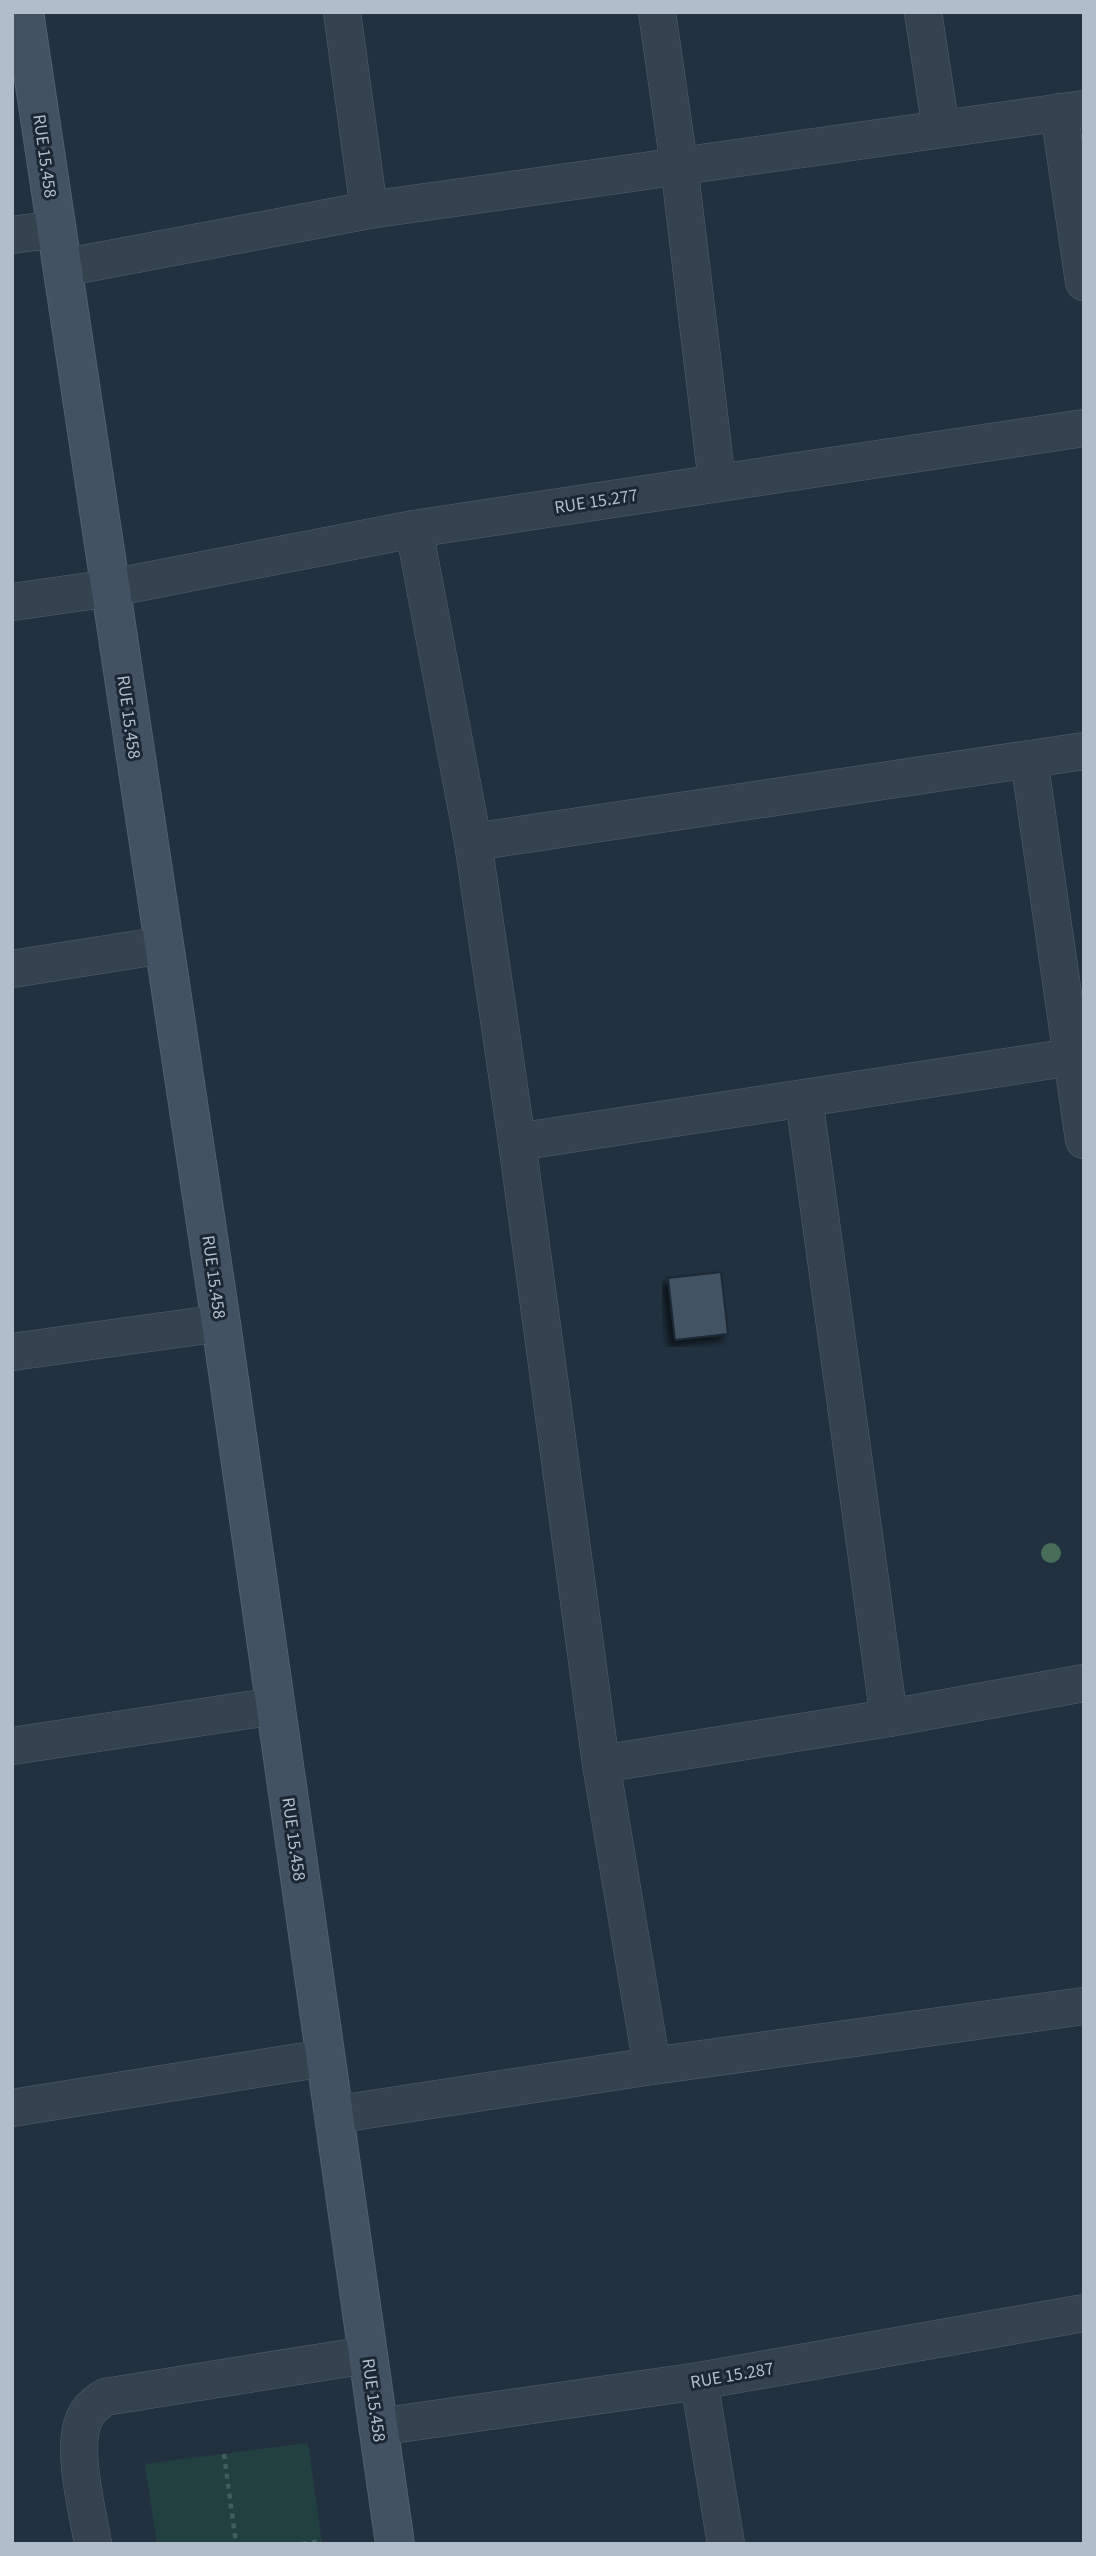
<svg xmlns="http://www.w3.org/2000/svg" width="1096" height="2556" viewBox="0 0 1096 2556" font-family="'Source Sans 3',sans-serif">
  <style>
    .green { fill: #234041 }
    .building { fill: #425364; stroke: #1d2936; stroke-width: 2; filter: url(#shadow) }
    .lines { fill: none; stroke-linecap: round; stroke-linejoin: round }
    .minor-casing { stroke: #54606d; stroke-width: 38 }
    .secondary-casing { stroke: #54606d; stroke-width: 40 }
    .path { stroke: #415d5e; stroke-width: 4.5; stroke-dasharray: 5 5; stroke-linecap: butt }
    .minor { stroke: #354250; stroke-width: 37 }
    .secondary { stroke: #435263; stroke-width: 38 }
    .tree { fill: #476d59 }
    .labels { text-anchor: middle; stroke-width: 6; stroke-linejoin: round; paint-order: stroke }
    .street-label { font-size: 18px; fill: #b1bdcb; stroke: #1b2734 }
  </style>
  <defs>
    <filter id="shadow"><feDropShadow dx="-6" dy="6" stdDeviation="3.5" flood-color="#0009"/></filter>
  </defs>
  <rect width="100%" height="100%" fill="#213140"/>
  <polygon class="green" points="308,2443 322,2544 157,2544 145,2464"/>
  <polygon class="building" points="721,1272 728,1334 675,1340 668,1278"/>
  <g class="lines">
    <g class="minor-casing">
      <g id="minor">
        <polyline points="342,12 369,210"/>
        <polyline points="657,12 679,165 717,482"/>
        <polyline points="923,12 941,129"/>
        <polyline points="1059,112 1084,282"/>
        <polyline points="12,235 56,229"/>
        <polyline points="62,268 369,210 1084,109"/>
        <polyline points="414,529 473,842 517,1142 601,1764 652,2066"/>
        <polyline points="12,602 111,588 414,529 1084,428"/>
        <polyline points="1029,759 1084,1140"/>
        <polyline points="473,842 1084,751"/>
        <polyline points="12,969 164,945"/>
        <polyline points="804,1099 889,1718"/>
        <polyline points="517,1142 1072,1057"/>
        <polyline points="12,1352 221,1323"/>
        <polyline points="12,1746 275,1706"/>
        <polyline points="601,1764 889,1718 1084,1683"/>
        <polyline points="12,2108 325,2058"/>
        <polyline points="333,2115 652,2066 1084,2006"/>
        <polyline points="699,2381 726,2544"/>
        <polyline points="378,2427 699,2381 1084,2313"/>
        <path d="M 93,2544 C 88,2512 67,2437 89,2411 C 93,2405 100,2401 105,2397 L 367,2355"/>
      </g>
    </g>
    <g class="secondary-casing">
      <polyline id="secondary" points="24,12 221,1323 395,2544"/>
    </g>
    <g class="path">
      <polyline points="224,2454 236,2544"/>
      <polyline points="302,2544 322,2541"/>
    </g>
    <use href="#minor" class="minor"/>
    <use href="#secondary" class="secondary"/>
  </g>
  <circle class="tree" cx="1051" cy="1553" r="10"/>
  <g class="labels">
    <g class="street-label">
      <text transform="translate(45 156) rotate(82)" y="6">RUE 15.458</text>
      <text transform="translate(596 501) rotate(-9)" y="6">RUE 15.277</text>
      <text transform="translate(129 717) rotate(82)" y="6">RUE 15.458</text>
      <text transform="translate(214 1277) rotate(82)" y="6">RUE 15.458</text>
      <text transform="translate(294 1839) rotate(82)" y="6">RUE 15.458</text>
      <text transform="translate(732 2375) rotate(-10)" y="6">RUE 15.287</text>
      <text transform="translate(374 2400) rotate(82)" y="6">RUE 15.458</text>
    </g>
  </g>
  <rect width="1096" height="2556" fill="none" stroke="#b1bdcb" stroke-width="28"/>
</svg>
